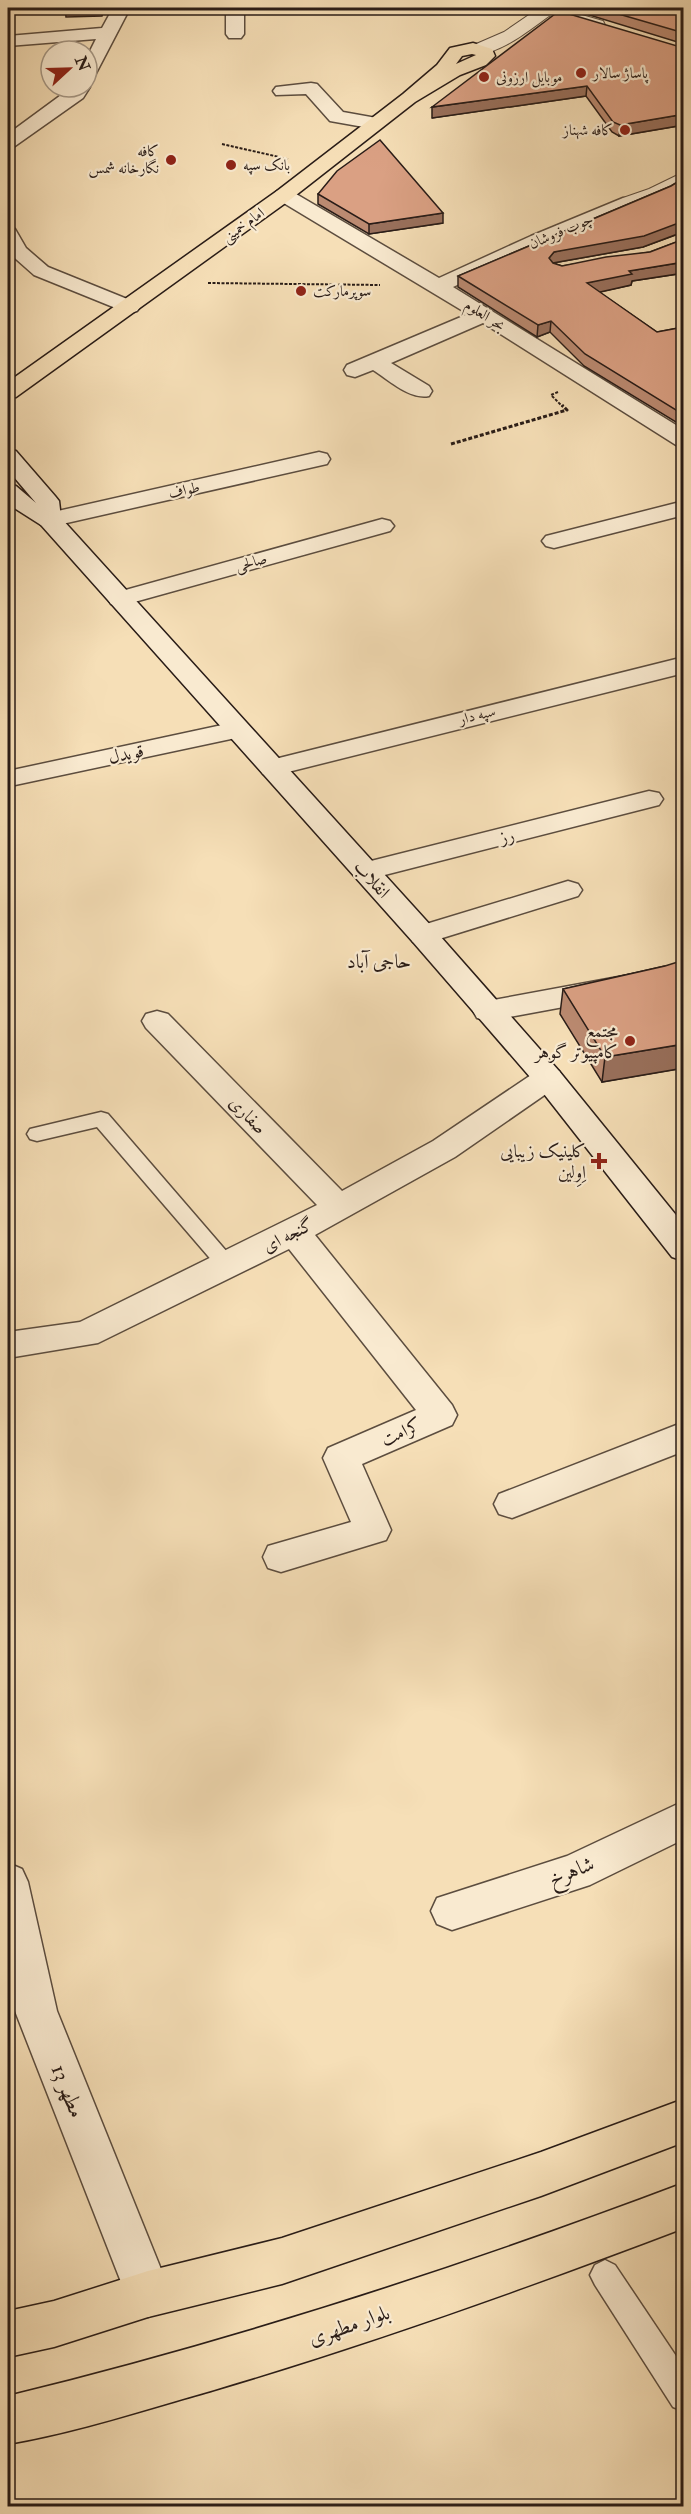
<svg xmlns="http://www.w3.org/2000/svg" width="691" height="2514" viewBox="0 0 691 2514" font-family="'IM FELL Double Pica',Amiri,serif">
  <style>
    .lines { fill: none; stroke-linecap: round; stroke-linejoin: round }
    .service-casing { stroke: #5c4d3f; stroke-width: 3 }
    .pedestrian-casing { stroke: #5c4d3f; stroke-width: 2 }
    .minor-casing { stroke: #5c4d3f; stroke-width: 3 }
    .secondary-casing { stroke: #291c17; stroke-width: 3 }
    .primary-casing { stroke: #291c17; stroke-width: 3 }
    .path-far1 { stroke: #291c17; stroke-width: 2; stroke-dasharray: 3 1.5; stroke-linecap: butt }
    .path { stroke: #291c17; stroke-width: 3; stroke-dasharray: 4 2; stroke-linecap: butt }
    .service { fill: #f9ead0; fill-rule: evenodd }
    .pedestrian { fill: #f9ead0; fill-rule: evenodd }
    .minor { fill: #f9ead0; fill-rule: evenodd }
    .secondary { fill: #f9ead0; fill-rule: evenodd }
    .primary { fill: #f6dfb7; fill-rule: evenodd }
    .wall { fill: #bb8a71; stroke: #291c17; stroke-width: 1.5 }
    .shaded-wall { fill: #99705c; stroke: #291c17; stroke-width: 1.5 }
    .building { fill: #daa083; stroke: #291c17; stroke-width: 1.5 }
    .poi-dot { fill: #8f2418; stroke: #f9ead0; stroke-width: 2 }
    .labels { text-anchor: middle; stroke-width: 4.5; stroke-linejoin: round; paint-order: stroke }
    .far-poi-label { font-size: 15px; fill: #291c17; stroke: #f9ead0; text-anchor: start }
    .far-street-label { font-size: 15px; fill: #291c17; stroke: #f9ead0 }
    .street-label { font-size: 18px; fill: #291c17; stroke: #f9ead0 }
    .poi-label { font-size: 18px; fill: #291c17; stroke: #f9ead0; text-anchor: end }
    .neighbourhood-label { font-size: 20px; fill: #291c17; stroke: #f9ead0 }
    .near-street-label { font-size: 21px; fill: #291c17; stroke: #f9ead0 }
  </style>
  <rect width="100%" height="100%" fill="#f6dfb7"/>
  <filter id="stains"><feTurbulence type="fractalNoise" baseFrequency=".00333" numOctaves="4"/><feColorMatrix values="0 0 0 0 .2 0 0 0 0 .09 0 0 0 0 .02 0 0 0 .5 -.17"/></filter>
  <radialGradient id="worn" r=".72"><stop offset=".6" stop-color="#630" stop-opacity="0"/><stop offset="1" stop-color="#630" stop-opacity=".3"/></radialGradient>
  <g class="lines">
    <g class="service-casing">
      <g id="service">
        <polygon points="101,1112 108,1114 234,1260 238,1265 234,1270 227,1273 220,1270 97,1127 37,1141 30,1139 27,1134 30,1129"/>
        <polygon points="605,2260 615,2265 684,2368 684,2411 673,2407 595,2285 590,2275 595,2265"/>
      </g>
    </g>
    <g class="pedestrian-casing">
      <g id="pedestrian">
        <path d="M 539,8 L 557,8 L 603,21 L 605,25 L 597,30 L 549,16 C 532,28 496,58 474,53 L 472,49 L 474,45 L 504,32 Z"/>
        <path d="M 684,172 L 684,185 C 667,194 643,211 623,206 L 621,202 L 623,198 L 649,189 Z"/>
      </g>
    </g>
    <g class="minor-casing">
      <g id="minor">
        <polygon points="113,8 130,8 93,79 87,80 87,57 96,39 8,46 8,36 102,28"/>
        <polygon points="226,8 244,8 244,34 241,38 229,38 226,34"/>
        <polygon points="87,83 90,87 83,98 15,146 8,148 8,134 72,87 87,87"/>
        <polygon points="311,83 317,84 343,112 382,119 384,123 382,127 375,129 330,121 306,94 276,95 273,91 276,87"/>
        <path d="M 284,189 L 291,191 L 439,278 L 531,236 L 623,198 L 637,198 L 640,202 L 637,206 L 545,244 L 453,287 L 684,430 L 684,447 L 676,445 L 483,323 L 391,363 L 429,386 L 432,391 L 429,396 C 410,400 389,380 373,370 L 355,377 L 347,375 L 344,370 L 347,365 L 468,314 L 277,199 L 274,195 L 277,191 Z"/>
        <polygon points="8,227 15,229 26,248 48,267 137,303 140,307 137,311 130,313 123,311 34,275 8,252"/>
        <polygon points="319,452 327,454 330,459 327,464 49,527 41,525 37,520 41,515 49,513"/>
        <polygon points="684,501 684,515 554,548 546,546 542,541 546,536"/>
        <polygon points="382,519 390,521 394,526 390,531 120,606 111,604 108,599 111,594"/>
        <polygon points="684,657 684,673 272,776 263,774 259,768 263,762"/>
        <polygon points="236,722 245,724 249,730 245,736 15,785 8,783 8,771"/>
        <polygon points="649,791 659,793 663,799 659,805 365,880 355,877 351,871 355,865"/>
        <polygon points="568,881 578,884 582,890 578,896 423,944 413,942 409,935 413,928"/>
        <polygon points="684,962 684,982 661,989 488,1021 477,1018 473,1011 477,1004 488,1001 656,970"/>
        <polygon points="157,1011 168,1014 342,1191 433,1141 537,1071 548,1068 559,1071 563,1078 559,1085 455,1157 315,1235 452,1405 457,1415 452,1425 362,1464 391,1530 386,1540 281,1572 268,1568 263,1557 268,1546 351,1522 323,1458 328,1448 416,1410 289,1249 98,1343 8,1358 8,1332 80,1322 317,1205 146,1028 142,1021 146,1014"/>
        <polygon points="684,1422 684,1451 512,1518 499,1514 494,1504 499,1494"/>
        <polygon points="684,1801 684,1839 590,1885 452,1930 437,1924 431,1911 437,1898 567,1856"/>
        <polygon points="8,1863 22,1869 28,1882 57,2011 171,2294 164,2310 148,2317 132,2310 15,2011 8,1977"/>
      </g>
    </g>
    <g class="secondary-casing">
      <polygon id="secondary" points="8,449 16,451 55,496 59,501 61,518 433,928 559,1071 684,1225 684,1261 672,1257 537,1085 413,942 41,525 8,504 8,484 16,486 36,503 8,470"/>
    </g>
    <g class="primary-casing">
      <g id="primary">
        <path d="M 473,43 L 492,49 L 495,56 L 486,65 L 460,75 L 415,102 L 291,199 L 16,397 L 8,398 L 8,382 L 277,191 L 403,94 L 437,65 L 450,48 ZM 472,54 L 476,55 L 456,64 L 462,56 Z"/>
        <polygon points="684,2099 684,2142 541,2196 282,2284 148,2317 54,2347 8,2357 8,2311 54,2301 148,2271 282,2238 541,2152"/>
        <path d="M 684,2183 L 684,2228 C 529,2287 373,2343 214,2390 C 147,2409 77,2432 8,2444 L 8,2396 C 238,2340 462,2267 684,2183 Z"/>
      </g>
    </g>
    <g class="path-far1">
      <polyline points="222,144 288,159"/>
      <polyline points="208,283 380,285"/>
      <polyline points="558,392 551,395 563,407"/>
    </g>
    <polyline class="path" points="451,444 567,410 562,405"/>
    <use href="#service" class="service"/>
    <use href="#pedestrian" class="pedestrian"/>
    <use href="#minor" class="minor"/>
    <use href="#secondary" class="secondary"/>
    <use href="#primary" class="primary"/>
  </g>
  <g class="wall">
    <polygon points="65,8 104,8 102,16 66,17"/>
    <polygon points="573,8 684,8 684,44 573,10"/>
    <polygon points="684,48 684,129 678,126 619,136 612,132 586,96 432,118"/>
    <polygon points="684,178 684,232 643,247 553,263 562,266 650,252 684,239 684,273 632,281 631,285 599,292 657,332 684,327 684,427 584,366 550,332 537,337 458,287 458,276 671,186"/>
    <polygon points="318,194 443,223 369,234 318,204"/>
    <polygon points="665,966 684,1068 602,1082 560,1014 563,989"/>
  </g>
  <g class="shaded-wall">
    <polygon points="587,86 586,96 432,118 432,107"/>
    <polygon points="679,115 678,126 619,136 620,125"/>
    <polygon points="443,213 443,223 369,234 369,224"/>
    <polygon points="684,221 683,232 643,247 553,263 549,269 549,258 554,252"/>
    <polygon points="684,262 684,273 632,281 631,285 587,295 587,283 629,271"/>
    <polygon points="551,321 550,332 537,337 538,325"/>
    <polygon points="684,1044 684,1068 602,1082 605,1057"/>
  </g>
  <g class="building">
    <polygon points="598,8 684,8 684,33"/>
    <polygon points="559,11 684,48 684,117 679,115 620,125 613,122 587,86 432,107"/>
    <polygon points="380,140 443,213 369,224 318,194 337,171"/>
    <polygon points="684,178 684,221 644,236 554,252 549,258 553,263 562,266 606,257 650,252 684,239 684,262 629,271 632,274 587,283 657,332 684,327 684,415 585,354 551,321 538,325 458,276 671,186"/>
    <polygon points="684,960 684,1044 605,1057 563,989 665,966"/>
  </g>
  <g class="poi-dot">
    <circle cx="581" cy="73" r="6"/>
    <circle cx="484" cy="77" r="6"/>
    <circle cx="625" cy="130" r="6"/>
    <circle cx="171" cy="160" r="6"/>
    <circle cx="231" cy="165" r="6"/>
    <circle cx="301" cy="291" r="6"/>
    <circle cx="630" cy="1041" r="6"/>
    <path d="M596 1152h6v6h6v6h-6v6h-6v-6h-6v-6h6z"/>
  </g>
  <g class="labels">
    <g class="far-poi-label">
      <text x="593" y="78">پاساژ سالار</text>
      <text x="496" y="82">موبایل ارزونی</text>
      <text x="613" y="135" text-anchor="end">کافه شهناز</text>
      <text x="159" y="156" text-anchor="end">کافه<tspan x="159" dy="17">نگارخانه شمس</tspan></text>
      <text x="243" y="170">بانک سپه</text>
      <text x="313" y="296">سوپرمارکت</text>
    </g>
    <g class="far-street-label">
      <text transform="translate(243 225) rotate(-36)" y="5">امام خمینی</text>
      <text transform="translate(561 231) rotate(-23)" y="5">چوب فروشان</text>
      <text transform="translate(485 315) rotate(32)" y="5">بحر العلوم</text>
      <text transform="translate(184 490) rotate(-13)" y="5">طواف</text>
      <text transform="translate(251 562) rotate(-16)" y="5">صالحی</text>
      <text transform="translate(477 715) rotate(-14)" y="5">سپه دار</text>
    </g>
    <g class="street-label">
      <text transform="translate(126 754) rotate(-12)" y="6">قویدل</text>
      <text transform="translate(507 836) rotate(-14)" y="6">رز</text>
      <text transform="translate(372 879) rotate(48)" y="6">انقلاب</text>
      <text transform="translate(248 1115) rotate(46)" y="6">صفاری</text>
      <text transform="translate(288 1235) rotate(-27)" y="6">گنجه ای</text>
      <text transform="translate(401 1432) rotate(-24)" y="6">کرامت</text>
    </g>
    <g class="poi-label">
      <text x="618" y="1037">مجتمع<tspan x="618" dy="21">کامپیوتر گوهر</tspan></text>
      <text x="586" y="1157">کلینیک زیبایی<tspan x="586" dy="21">اِوِلین</tspan></text>
    </g>
    <g class="neighbourhood-label">
      <text x="379" y="968">حاجی آباد</text>
    </g>
    <g class="near-street-label">
      <text transform="translate(571 1871) rotate(-21)" y="7">شاهرخ</text>
      <text transform="translate(68 2091) rotate(68)" y="7">مطهر 13</text>
      <text transform="translate(349 2325) rotate(-19)" y="7">بلوار مطهری</text>
    </g>
  </g>
  <rect width="691" height="2514" fill="none" stroke="#f6dfb7" stroke-width="30"/>
  <rect x="9" y="9" width="673" height="2496" fill="none" stroke="#291c17" stroke-width="3"/>
  <rect x="15" y="15" width="661" height="2484" fill="none" stroke="#291c17" stroke-width="1.5"/>
  <g transform="translate(69 69) rotate(68)"><circle r="28" fill="#f9ead0" stroke="#a69886" stroke-width="1.5"/>
  <path d="M0-4.5L10 22L0 15L-10 22Z" fill="#8f2418"/>
  <text y="-9" font-size="16" font-weight="bold" text-anchor="middle" fill="#291c17">N</text>
  </g>
  <rect width="100%" height="100%" filter="url(#stains)"/>
  <rect width="100%" height="100%" fill="url(#worn)"/>
</svg>
